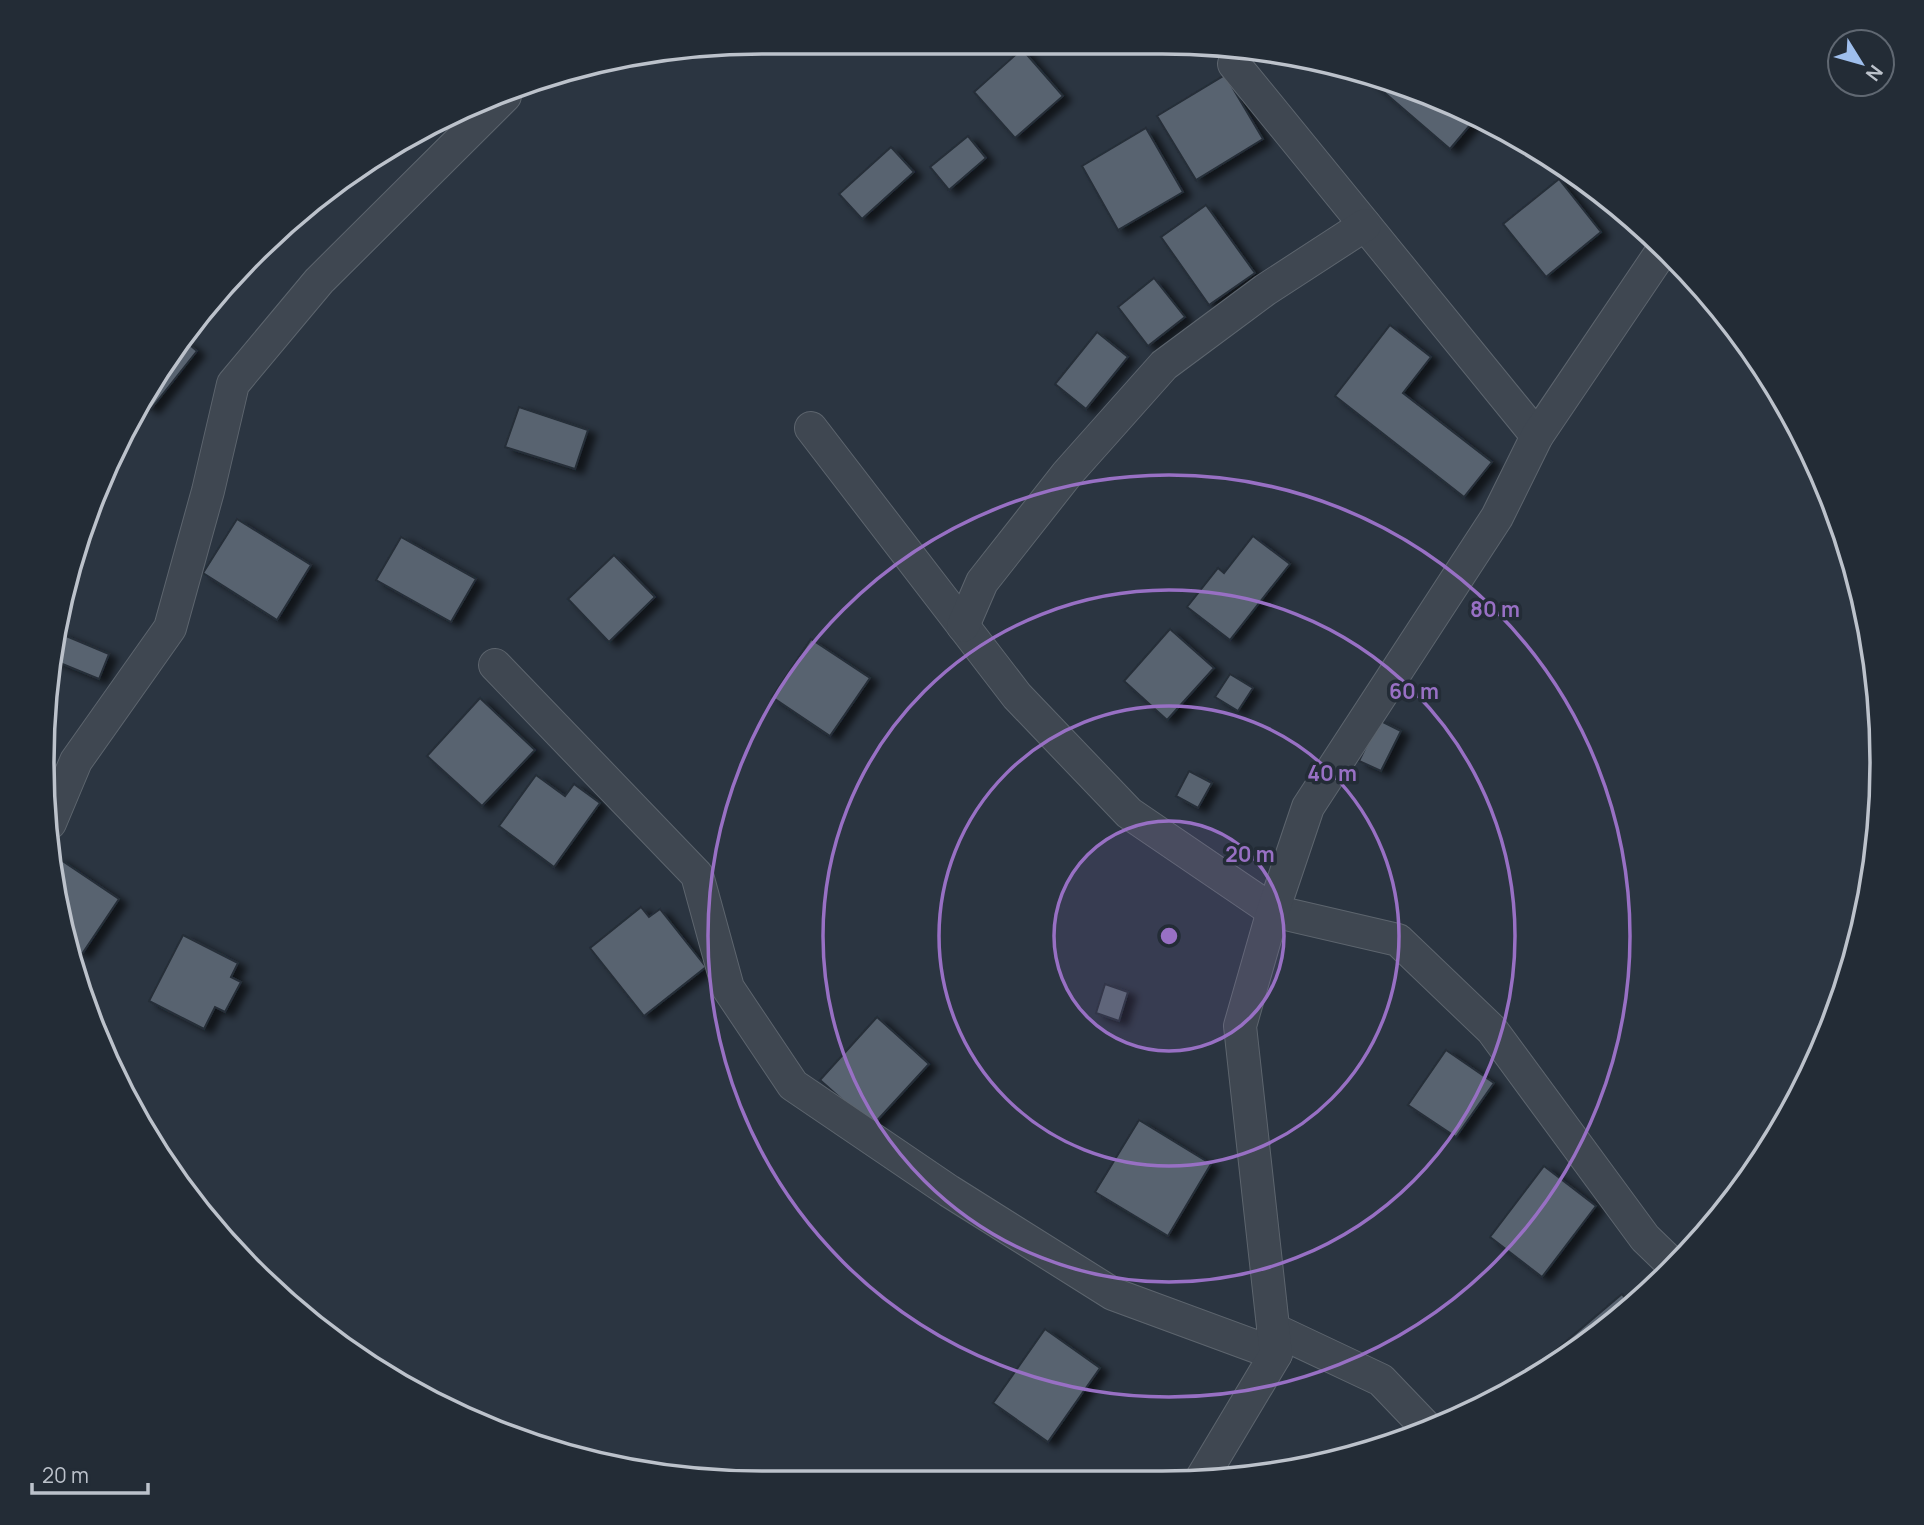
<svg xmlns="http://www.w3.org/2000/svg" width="1924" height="1525" viewBox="0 0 1924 1525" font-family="Manrope,sans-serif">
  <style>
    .building { fill: #596370; stroke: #252e38; stroke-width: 2; filter: url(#shadow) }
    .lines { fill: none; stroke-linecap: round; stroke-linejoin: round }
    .street-casing { stroke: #5d656e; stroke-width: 34 }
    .street { stroke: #3f4751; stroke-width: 32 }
    .ring { fill: none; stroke: #9870c4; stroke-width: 3.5 }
    .rim { fill: none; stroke: #bcc2cb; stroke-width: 3.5 }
    .centre { fill: #9870c4; stroke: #232c36; stroke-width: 3.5 }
    .ring-label { font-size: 21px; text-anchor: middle; font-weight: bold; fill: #9870c4; stroke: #232c36; stroke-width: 7; stroke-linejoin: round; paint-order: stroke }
  </style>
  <defs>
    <filter id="shadow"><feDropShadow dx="8" dy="4.5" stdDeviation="3.5" flood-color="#0009"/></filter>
  </defs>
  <rect width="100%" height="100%" fill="#2b3541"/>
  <g class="building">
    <polygon points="1022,49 1063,96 1015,138 974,92"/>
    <polygon points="1225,75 1263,139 1196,180 1157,116"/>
    <polygon points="1364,75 1393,80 1476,118 1450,149"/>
    <polygon points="1146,128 1183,192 1118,230 1082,166"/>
    <polygon points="968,136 986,158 949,190 930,167"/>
    <polygon points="891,147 914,172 862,219 839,194"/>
    <polygon points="1559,179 1601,232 1546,277 1503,224"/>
    <polygon points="1206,205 1255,273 1209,305 1161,237"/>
    <polygon points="1154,278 1185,317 1148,346 1118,307"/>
    <polygon points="1390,325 1431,357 1403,393 1492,462 1464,497 1335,396"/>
    <polygon points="1097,332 1128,357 1086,409 1055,384"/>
    <polygon points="185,341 197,351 151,409 140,401"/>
    <polygon points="519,407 588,430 575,469 505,447"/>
    <polygon points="237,519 311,565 277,620 203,573"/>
    <polygon points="1253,536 1290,564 1230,640 1187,607 1218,568 1224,573"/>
    <polygon points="401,537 476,579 451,622 376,580"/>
    <polygon points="614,555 655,597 609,642 568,599"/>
    <polygon points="1170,629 1214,668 1167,720 1124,681"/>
    <polygon points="59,633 109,654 99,679 55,661"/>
    <polygon points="811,639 870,678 830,736 772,697"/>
    <polygon points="1230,674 1253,688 1238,711 1215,697"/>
    <polygon points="480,698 535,750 482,806 427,756"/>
    <polygon points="1379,720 1401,731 1381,771 1359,761"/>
    <polygon points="1189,771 1212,783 1198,808 1176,796"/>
    <polygon points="536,775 565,796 574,784 600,803 554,867 499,826"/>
    <polygon points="58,858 119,899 82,954 66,943 55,863"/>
    <polygon points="641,907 649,917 660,909 706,967 644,1016 590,948"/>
    <polygon points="183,935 238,963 231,977 241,982 225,1012 215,1007 204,1029 149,1001"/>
    <polygon points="1105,984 1128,992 1119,1021 1096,1013"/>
    <polygon points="877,1017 929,1064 872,1126 820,1080"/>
    <polygon points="1446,1050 1494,1083 1456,1137 1408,1105"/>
    <polygon points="1139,1120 1211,1164 1168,1236 1095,1192"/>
    <polygon points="1544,1166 1596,1206 1542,1277 1490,1237"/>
    <polygon points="1622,1294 1633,1307 1527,1382 1523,1378"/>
    <polygon points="1045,1329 1100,1368 1048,1442 993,1403"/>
  </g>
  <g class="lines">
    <g class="street-casing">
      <g id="street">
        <polyline points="1234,64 1537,436"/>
        <polyline points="811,428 1017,696 1129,813 1273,911 1398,940 1492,1030 1645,1238 1673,1265"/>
        <polyline points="963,626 982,582 1067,474 1164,365 1265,290 1365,225"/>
        <polyline points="495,665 697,875 728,988 793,1085 949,1191 1113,1294 1276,1354"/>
        <polyline points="50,823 76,761 170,628 208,491 233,384 319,281 505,96"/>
        <polyline points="1273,1329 1381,1380 1428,1429"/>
        <polyline points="1200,1481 1276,1354 1240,1026 1273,911 1308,807 1497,517 1537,436 1664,248"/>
      </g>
    </g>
    <use href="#street" class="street"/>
  </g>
  <circle cx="1169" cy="936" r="115" fill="#9870c4" fill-opacity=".12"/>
  <g class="ring">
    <circle cx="1169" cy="936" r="115"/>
    <circle cx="1169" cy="936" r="230"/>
    <circle cx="1169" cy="936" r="346"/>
    <circle cx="1169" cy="936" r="461"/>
  </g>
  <path d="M0 0H1924V1525H0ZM762 54H1162A708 708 0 0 1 1870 762V763A708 708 0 0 1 1162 1471H762A708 708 0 0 1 54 763V762A708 708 0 0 1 762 54Z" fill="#232c36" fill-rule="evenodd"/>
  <path class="rim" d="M762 54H1162A708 708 0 0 1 1870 762V763A708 708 0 0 1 1162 1471H762A708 708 0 0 1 54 763V762A708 708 0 0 1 762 54Z"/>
  <circle cx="1169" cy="936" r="10" class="centre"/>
  <g class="ring-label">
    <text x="1495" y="617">80 m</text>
    <text x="1414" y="699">60 m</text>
    <text x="1332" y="781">40 m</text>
    <text x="1250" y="862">20 m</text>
  </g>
  <g transform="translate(1861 63) rotate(127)"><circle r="33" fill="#232c36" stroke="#606872" stroke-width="2"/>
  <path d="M0-5L12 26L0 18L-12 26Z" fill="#9fbfed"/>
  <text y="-10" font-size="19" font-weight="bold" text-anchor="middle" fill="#bcc2cb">N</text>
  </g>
  <path d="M32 1483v10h116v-10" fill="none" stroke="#bcc2cb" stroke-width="3.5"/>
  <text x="42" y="1483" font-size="21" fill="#bcc2cb" stroke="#232c36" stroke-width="5" paint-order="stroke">20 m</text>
</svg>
